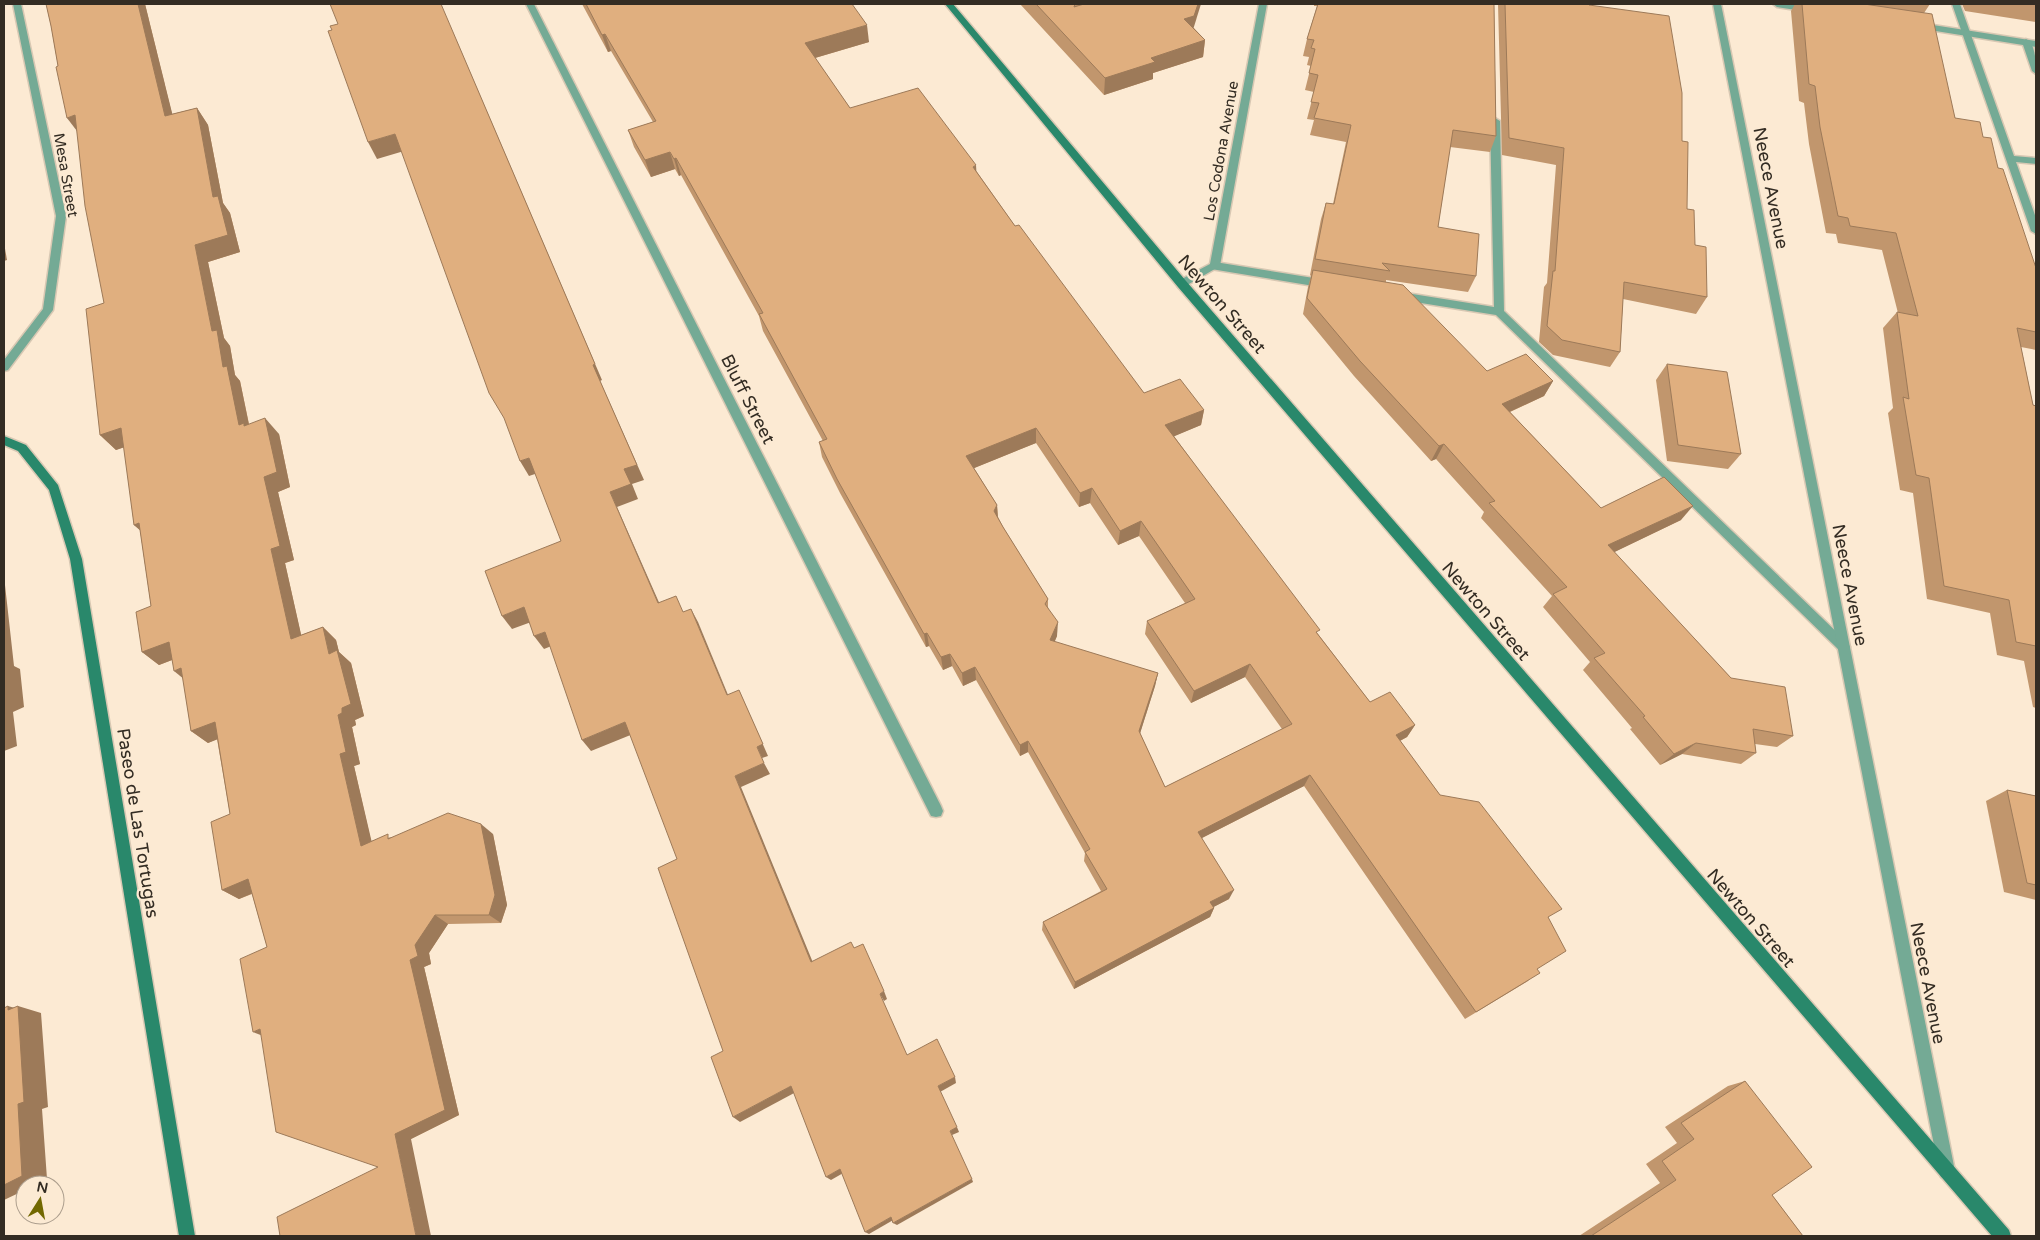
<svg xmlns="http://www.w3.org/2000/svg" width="2040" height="1240" viewBox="0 0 2040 1240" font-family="'Varela Round',sans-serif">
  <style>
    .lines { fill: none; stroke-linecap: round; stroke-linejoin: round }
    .lane-casing { stroke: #d8c8b3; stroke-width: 3 }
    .street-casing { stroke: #d8c8b3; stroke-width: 3 }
    .secondary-casing { stroke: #d8c8b3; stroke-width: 3 }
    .lane { fill: #74aa95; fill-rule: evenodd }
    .street { fill: #74aa95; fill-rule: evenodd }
    .secondary { fill: #29886b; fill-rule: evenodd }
    .wall { fill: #c1966d; fill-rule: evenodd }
    .shaded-wall { fill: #9d7a59 }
    .building { fill: #e0af7f; stroke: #9d7a59; fill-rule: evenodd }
    .labels { text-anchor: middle; stroke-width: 4.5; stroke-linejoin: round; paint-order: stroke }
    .far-street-label { font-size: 15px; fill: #332c23; stroke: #fcead3 }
    .street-label { font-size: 18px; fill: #332c23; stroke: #fcead3 }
  </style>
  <rect width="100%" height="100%" fill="#fcead3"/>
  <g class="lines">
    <g class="lane-casing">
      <g id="lane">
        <polygon points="1952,4 1960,4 2014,156 2036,158 2036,164 2016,162 2036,218 2036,234 2031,231"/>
        <path d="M 2026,39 C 2036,44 2036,63 2036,74 L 2032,71 L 2022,42 Z"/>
        <polygon points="1495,118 1500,121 1504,311 1848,643 1850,647 1848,651 1844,653 1840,651 1496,315 1396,299 1396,293 1400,292 1494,307 1490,121"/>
        <polygon points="1215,262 1326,280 1331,284 1326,288 1211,269 1210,266"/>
      </g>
    </g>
    <g class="street-casing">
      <g id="street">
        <polygon points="13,4 21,4 66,216 53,310 8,370 4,371 4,360 43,309 56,216"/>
        <polygon points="526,4 534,4 941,806 943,811 941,816 936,817 931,816"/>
        <polygon points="1259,4 1267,4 1220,266 1182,288 1178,287 1178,281 1210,264"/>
        <polygon points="1713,4 1721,4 1955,1171 1953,1177 1947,1179 1941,1177 1939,1171"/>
        <polygon points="1773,4 1792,4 1813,9 1809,12 1777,7"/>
        <polygon points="1920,23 2036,41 2036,47 1917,28 1916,26"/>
      </g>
    </g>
    <g class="secondary-casing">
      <g id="secondary">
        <polygon points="945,4 953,4 1186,281 2009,1230 2011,1236 1992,1236 1178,287"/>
        <polygon points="4,436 26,445 58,485 82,559 195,1236 179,1236 70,559 49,490 18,451 4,445"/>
      </g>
    </g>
    <use href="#lane" class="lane"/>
    <use href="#street" class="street"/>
    <use href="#secondary" class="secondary"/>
  </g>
  <g class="wall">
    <polygon points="46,4 145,4 172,114 197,108 208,125 223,203 230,213 240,252 208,262 224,338 230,346 235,375 240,381 249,424 279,434 290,487 278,492 294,560 285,563 301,635 323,627 336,640 339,652 351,663 364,716 355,720 356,725 352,727 360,764 354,766 371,841 392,837 493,834 507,905 501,923 448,924 429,953 431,964 424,967 459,1115 411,1139 378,1167 267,947 252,894 239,899 222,890 230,814 217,739 208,743 191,731 183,678 172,660 159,665 142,652 151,606 140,530 134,525 124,447 116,450 100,435 104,303 77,131 58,66 51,26"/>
    <path d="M 582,4 L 852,4 L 869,42 L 815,58 L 850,108 L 977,172 L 1015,226 L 1144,393 L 1204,410 L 1201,425 L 1174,436 L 1318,634 L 1370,702 L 1415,725 L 1407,737 L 1400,741 L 1440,795 L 1549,918 L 1537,969 L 1528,981 L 1465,1019 L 1304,786 L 1202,838 L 1229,899 L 1213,907 L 1214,908 L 1210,917 L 1074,989 L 1042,930 L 1043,922 L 1101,891 L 1084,861 L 1085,853 L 1028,752 L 1020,756 L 976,680 L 963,686 L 952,666 L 943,670 L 929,646 L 926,647 L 840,493 L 822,457 L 819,442 L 823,441 L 763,331 L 759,316 L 681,175 L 679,176 L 675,169 L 651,177 L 634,147 L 628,130 L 653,122 L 611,51 L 608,52 ZM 1036,443 L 1079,507 L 1090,503 L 1118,545 L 1139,536 L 1185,603 L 1147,621 L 1145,634 L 1191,703 L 1245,677 L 1282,729 L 1165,787 L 1140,733 L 1155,686 L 1158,673 L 1054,642 L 1057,636 L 1048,607 L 1048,599 L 1003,527 L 998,517 L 997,505 L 974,468 Z"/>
    <polygon points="1020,4 1079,4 1078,5 1194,28 1205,40 1203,57 1153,73 1153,79 1104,95"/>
    <polygon points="1314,4 1494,4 1496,136 1490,152 1450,147 1438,227 1476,276 1468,292 1386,280 1386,282 1487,371 1553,381 1544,396 1510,412 1601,508 1681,520 1614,552 1731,678 1793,736 1777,747 1755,744 1756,753 1741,764 1682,754 1660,765 1630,729 1632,728 1583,670 1590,662 1543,607 1552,596 1481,518 1484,512 1436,459 1431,461 1354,376 1303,314 1308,287 1311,276 1310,275 1321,219 1326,203 1333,204 1346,142 1310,135 1314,120 1307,119 1314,92 1305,90 1311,66 1307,65 1309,57 1303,56 1307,39 1317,6 1314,6"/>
    <polygon points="1498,4 1589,4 1682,141 1687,209 1695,245 1707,297 1696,314 1623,299 1620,352 1610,367 1553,355 1539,342 1544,287 1547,283 1556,165 1502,155"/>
    <polygon points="1795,4 1930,4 1924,13 1955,118 1983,137 1998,168 2036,268 2036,350 2021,347 2033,405 2036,406 2036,708 2033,707 2024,661 1997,655 1990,613 1927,599 1913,493 1900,490 1888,413 1893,408 1883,328 1897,312 1898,313 1882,250 1838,243 1836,234 1826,233 1809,144 1804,103 1799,101 1791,11"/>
    <polygon points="1962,4 2036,4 2036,22 1965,11"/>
    <polygon points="1667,364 1741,454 1728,469 1667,461 1656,380"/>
    <polygon points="2007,790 2036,796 2036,900 2004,892 1986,801"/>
    <polygon points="1745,1081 1772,1195 1803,1236 1579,1236 1660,1183 1646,1164 1677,1143 1665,1127 1728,1086"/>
  </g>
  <g class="shaded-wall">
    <polygon points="138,4 145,4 177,133 165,116"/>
    <polygon points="1198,4 1201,4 1192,33 1184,19"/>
    <polygon points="446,16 602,380 600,381 644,480 632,484 638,499 617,507 665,616 658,603 610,492 593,365"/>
    <polygon points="867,25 869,42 808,60 805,43"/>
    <polygon points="605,34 611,51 608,52 602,35"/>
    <polygon points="1205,40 1203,57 1153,73 1153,79 1104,95 1105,78 1151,58"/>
    <polygon points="197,108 208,125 223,203 230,213 240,252 208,262 224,338 230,346 235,375 240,381 250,430 239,425 212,331 195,245 213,197"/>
    <polygon points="75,115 80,135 67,118"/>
    <polygon points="395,134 404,151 377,159 368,142"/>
    <polygon points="670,152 675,169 651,177 645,160"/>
    <polygon points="676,158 681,175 679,176 674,159"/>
    <polygon points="976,165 977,182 973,167"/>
    <polygon points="4,243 7,260 4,261"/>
    <polygon points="1553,381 1544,396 1494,419 1502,404"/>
    <polygon points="1204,410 1201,425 1163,441 1165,425"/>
    <polygon points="265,418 279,434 290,487 278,492 294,560 285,563 305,652 291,639 271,549 264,477"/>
    <polygon points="121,428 137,443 116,450 100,435"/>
    <polygon points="1036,428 1036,443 967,471 966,456"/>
    <polygon points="1444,444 1436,459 1431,461 1439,446"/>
    <polygon points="529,458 538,473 529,476 520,461"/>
    <polygon points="1092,488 1090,503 1079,507 1080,493"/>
    <polygon points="997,505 998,520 994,511"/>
    <polygon points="1693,506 1681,520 1598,560 1608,545"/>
    <polygon points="1141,521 1139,536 1118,545 1120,531"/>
    <polygon points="139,523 150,539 134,525"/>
    <polygon points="4,581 5,585 14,666 20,669 24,707 13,712 17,746 4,751"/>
    <polygon points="524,607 534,621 512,629 502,616"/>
    <polygon points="691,609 698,622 733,707 727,695"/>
    <polygon points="1058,622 1057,636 1050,653 1050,640"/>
    <polygon points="323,627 336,640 339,652 351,663 364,716 355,720 356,725 352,727 360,764 354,766 375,856 361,846 340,754 338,715 342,708"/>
    <polygon points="545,632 554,645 544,649 534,636"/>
    <polygon points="927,633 929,646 926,647 924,634"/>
    <polygon points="169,642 185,655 159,665 142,652"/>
    <polygon points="950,654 952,666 943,670 941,657"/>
    <polygon points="1250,664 1245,677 1191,703 1194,691"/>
    <polygon points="975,667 976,680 963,686 962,673"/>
    <polygon points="181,668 190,684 174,671"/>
    <polygon points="1158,673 1155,686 1137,743 1139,731"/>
    <polygon points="739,690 768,756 762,758 757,747"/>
    <polygon points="215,722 231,734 208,743 191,731"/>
    <polygon points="625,722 633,734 591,751 582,740"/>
    <polygon points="1415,725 1407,737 1388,747 1396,735"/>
    <polygon points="1028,741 1028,752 1020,756 1020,745"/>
    <polygon points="1696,743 1682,754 1660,765 1674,754"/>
    <polygon points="764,763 770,774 741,787 816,970 811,962 735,776"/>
    <polygon points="1310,775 1304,786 1194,842 1198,832"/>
    <polygon points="481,824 493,834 507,905 501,923 489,915"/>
    <polygon points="248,879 265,888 239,899 222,890"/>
    <polygon points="1234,890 1229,899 1206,911 1210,902"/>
    <polygon points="1214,908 1210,917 1074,989 1075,982"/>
    <polygon points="435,915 448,924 429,953 431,964 424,967 459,1115 411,1139 431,1236 416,1236 395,1134 410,960 415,945"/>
    <polygon points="884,991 887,999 884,1001 880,994"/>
    <polygon points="8,1006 18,1009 18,1006 41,1013 48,1107 42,1109 47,1179 35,1185 25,1185 25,1190 4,1200"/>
    <polygon points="260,1029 271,1039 253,1032"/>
    <polygon points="955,1077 956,1083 940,1092 938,1086"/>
    <polygon points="791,1086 796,1092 740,1122 733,1117"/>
    <polygon points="957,1127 959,1132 952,1135 950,1131"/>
    <polygon points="840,1169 845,1172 831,1180 826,1177"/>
    <polygon points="972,1179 973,1182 897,1225 893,1223"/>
    <polygon points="891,1217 895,1219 869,1234 865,1232"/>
  </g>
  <g class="building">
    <polygon points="46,4 138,4 165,116 197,108 213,197 218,196 228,235 195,245 212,331 217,330 223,367 227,366 239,425 244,423 244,426 265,418 277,472 264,477 280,546 271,549 291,639 323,627 329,654 337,650 351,704 342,708 342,713 338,715 346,752 340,754 361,846 388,834 388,839 448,813 481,824 495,895 489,915 435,915 415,945 418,956 410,960 445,1110 395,1134 416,1236 280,1236 277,1217 378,1167 276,1132 260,1029 253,1032 240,959 267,947 248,879 222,890 211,822 230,814 215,722 191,731 181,668 174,671 169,642 142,652 136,612 151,606 139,523 134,525 121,428 100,435 86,309 104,303 85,206 75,115 67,118 56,67 58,66 51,26"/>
    <polygon points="330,4 441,4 595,364 593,365 637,465 624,469 631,484 610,492 658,603 676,596 683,612 691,609 727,695 739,690 763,744 757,747 764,763 735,776 811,962 851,942 854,948 863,944 884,991 880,994 907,1055 937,1039 955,1077 938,1086 957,1127 950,1131 972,1179 893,1223 891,1217 865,1232 840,1169 826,1177 791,1086 733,1117 711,1057 723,1051 658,868 677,859 625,722 582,740 545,632 534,636 524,607 502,616 485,571 561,541 529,458 520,461 504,418 489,393 395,134 368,142 328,31 332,30 330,26 338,24"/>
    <path d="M 586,4 L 852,4 L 867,25 L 805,43 L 850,108 L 918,88 L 976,165 L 973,167 L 1015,226 L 1019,225 L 1144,393 L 1180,379 L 1204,410 L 1165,425 L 1320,630 L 1316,632 L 1370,702 L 1390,692 L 1415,725 L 1396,735 L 1440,795 L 1479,802 L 1562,909 L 1548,917 L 1566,951 L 1537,969 L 1540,973 L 1476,1012 L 1310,775 L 1198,832 L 1234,890 L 1210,902 L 1214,908 L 1075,982 L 1043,922 L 1107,889 L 1085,852 L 1090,849 L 1028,741 L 1020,745 L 975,667 L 962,673 L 950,654 L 941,657 L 927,633 L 924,634 L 837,479 L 819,442 L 827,439 L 759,314 L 763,313 L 676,158 L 674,159 L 670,152 L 645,160 L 628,130 L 656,121 L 605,34 L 602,35 ZM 1036,428 L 1080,493 L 1092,488 L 1120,531 L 1141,521 L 1195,599 L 1147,621 L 1194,691 L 1250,664 L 1292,724 L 1165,787 L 1139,731 L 1158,673 L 1050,640 L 1058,622 L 1045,604 L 1048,599 L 1003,527 L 994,511 L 997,505 L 966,456 Z"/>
    <polygon points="1036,4 1075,4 1074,7 1084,4 1198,4 1194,16 1184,19 1205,40 1151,58 1155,62 1105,78"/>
    <polygon points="1318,4 1494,4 1496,136 1453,130 1438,227 1479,234 1476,276 1382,263 1390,271 1315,259 1326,203 1334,204 1351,125 1314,118 1319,103 1311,102 1318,75 1309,73 1315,49 1311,48 1314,40 1307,39"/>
    <polygon points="1505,4 1589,4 1589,5 1669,16 1682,93 1682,141 1688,142 1687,209 1694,210 1695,245 1706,247 1707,297 1624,282 1620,352 1562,340 1547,326 1553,271 1555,271 1564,148 1509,138"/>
    <polygon points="1802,4 1864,4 1932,14 1955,118 1980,122 1983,137 1991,138 1998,168 2003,169 2036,268 2036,332 2017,328 2033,405 2036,406 2036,646 2016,642 2009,600 1944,586 1929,478 1916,475 1903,397 1909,399 1897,312 1918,316 1896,233 1850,226 1848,218 1838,216 1820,127 1815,86 1809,84"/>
    <polygon points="1313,270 1403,285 1487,371 1526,354 1553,381 1502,404 1601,508 1664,477 1693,506 1608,545 1731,678 1785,687 1793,736 1753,729 1756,753 1696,743 1674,754 1643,717 1645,716 1594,658 1605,653 1553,594 1567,587 1489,503 1495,501 1444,444 1439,446 1360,361 1307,298"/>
    <polygon points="1667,364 1727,372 1741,454 1678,445"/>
    <polygon points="2007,790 2036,796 2036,885 2027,883"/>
    <polygon points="8,1006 8,1010 18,1006 24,1102 18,1104 22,1176 4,1185 4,1008"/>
    <polygon points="1745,1081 1812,1167 1772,1195 1803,1236 1591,1236 1676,1180 1662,1161 1694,1139 1681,1123"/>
  </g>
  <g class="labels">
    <g class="far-street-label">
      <text transform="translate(1221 151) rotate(-80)" y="5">Los Codona Avenue</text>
      <text transform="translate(66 175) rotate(80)" y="5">Mesa Street</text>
    </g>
    <g class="street-label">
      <text transform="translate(1771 188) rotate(79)" y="6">Neece Avenue</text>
      <text transform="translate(1222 304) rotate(49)" y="6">Newton Street</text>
      <text transform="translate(748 399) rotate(63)" y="6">Bluff Street</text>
      <text transform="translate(1850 585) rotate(79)" y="6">Neece Avenue</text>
      <text transform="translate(1486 611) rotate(49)" y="6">Newton Street</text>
      <text transform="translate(138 823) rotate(81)" y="6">Paseo de Las Tortugas</text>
      <text transform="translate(1751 918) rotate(49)" y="6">Newton Street</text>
      <text transform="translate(1928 983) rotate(79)" y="6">Neece Avenue</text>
    </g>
  </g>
  <rect width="2040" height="1240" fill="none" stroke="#332c23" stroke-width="10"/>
  <g transform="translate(40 1200) rotate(11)"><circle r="24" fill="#fcead3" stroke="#ac9e8d"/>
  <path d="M0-4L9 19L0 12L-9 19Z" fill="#726800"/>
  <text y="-8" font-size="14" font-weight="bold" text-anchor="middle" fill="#332c23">N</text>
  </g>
</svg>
